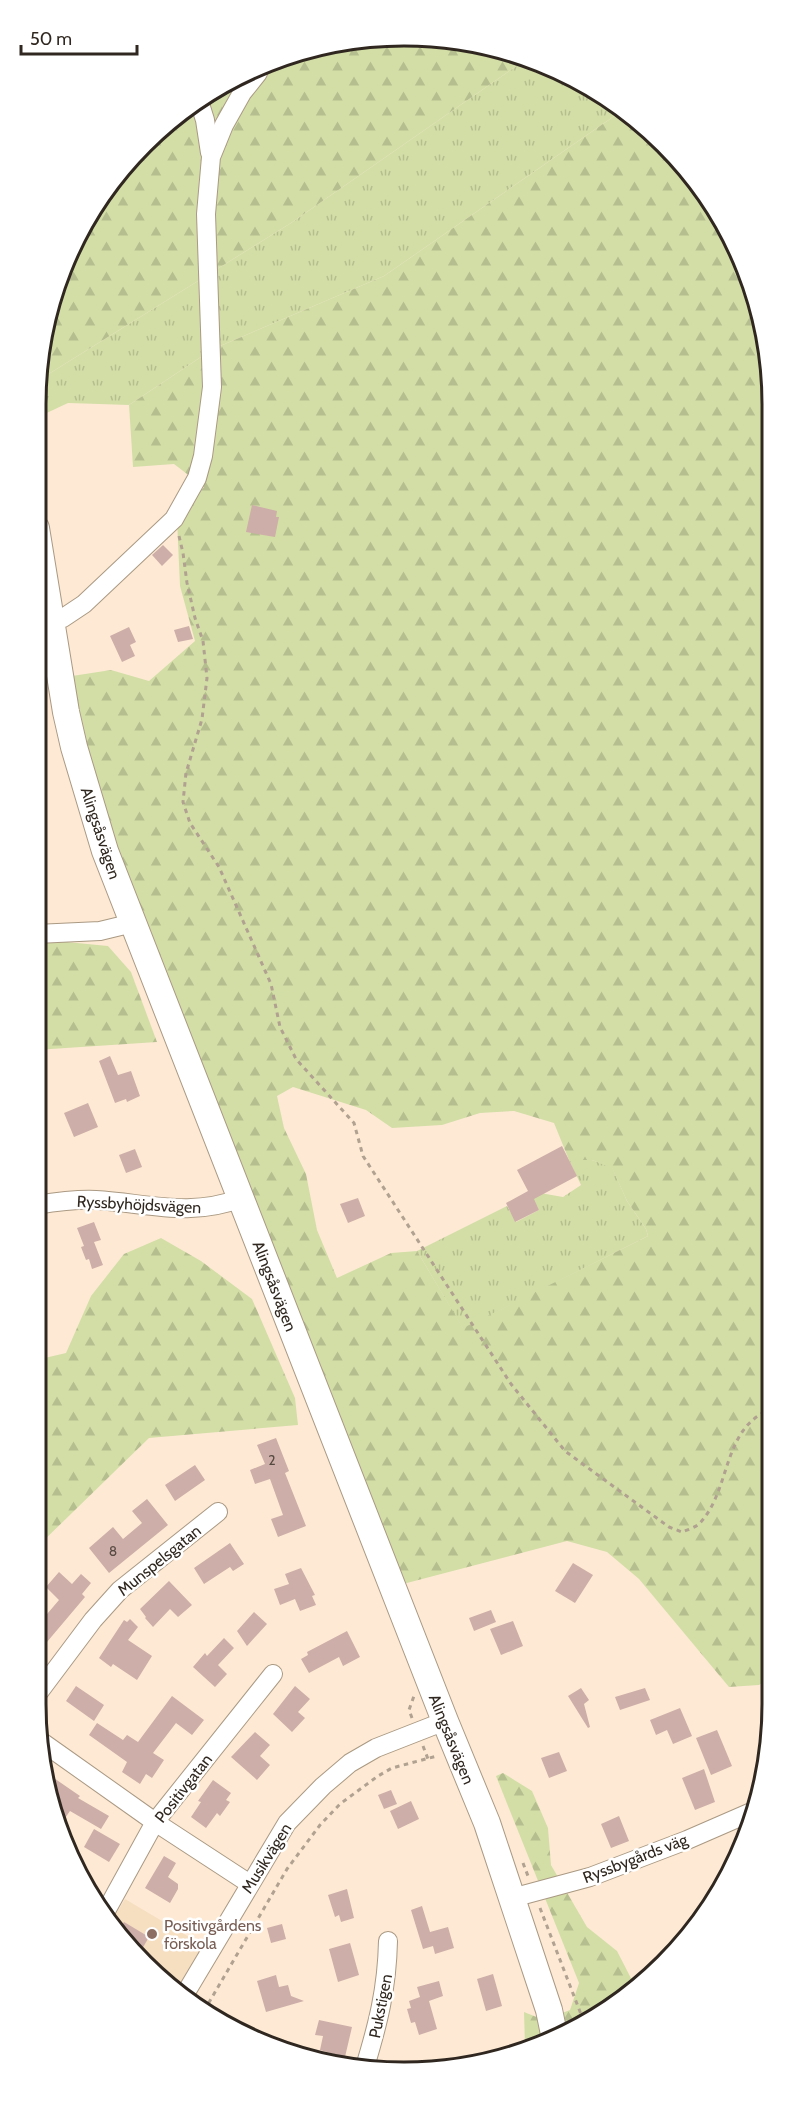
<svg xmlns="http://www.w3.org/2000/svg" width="809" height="2109" viewBox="0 0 809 2109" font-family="Cabin,sans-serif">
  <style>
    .built { fill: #f6dec1 }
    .grass { fill: url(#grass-tufts) }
    .forest { fill: url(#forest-firs); fill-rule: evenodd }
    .building { fill: #cdaea8 }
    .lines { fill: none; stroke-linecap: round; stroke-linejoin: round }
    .minor-casing { stroke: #aa9983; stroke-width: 20 }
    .secondary-casing { stroke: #aa9983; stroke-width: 28 }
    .path { stroke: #b0a190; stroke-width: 3; stroke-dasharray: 4.5 4.5; stroke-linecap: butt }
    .minor { stroke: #fff; stroke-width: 18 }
    .secondary { stroke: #fff; stroke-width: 26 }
    .education-dot { fill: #8d6e63; stroke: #fff; stroke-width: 2 }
    .labels { text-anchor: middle; stroke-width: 5; stroke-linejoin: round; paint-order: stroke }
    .number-label { font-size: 14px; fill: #574a42 }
    .street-label { font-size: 16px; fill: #302820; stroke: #fff }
    .education-label { font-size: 16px; fill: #785e54; stroke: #fff; text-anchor: start }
    .rim { fill: none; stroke: #302820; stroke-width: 3 }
  </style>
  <defs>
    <pattern id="grass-tufts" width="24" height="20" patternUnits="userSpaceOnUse" patternTransform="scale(1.5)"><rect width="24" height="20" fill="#d3dea7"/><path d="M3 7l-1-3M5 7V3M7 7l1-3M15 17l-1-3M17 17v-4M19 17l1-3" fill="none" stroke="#b5be8f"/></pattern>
    <pattern id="forest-firs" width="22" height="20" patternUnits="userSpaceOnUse" patternTransform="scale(1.5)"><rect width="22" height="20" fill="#d3dea7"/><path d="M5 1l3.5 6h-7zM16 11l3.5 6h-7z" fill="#b5be8f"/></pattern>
  </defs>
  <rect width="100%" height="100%" fill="#feead4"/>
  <polygon class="built" points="125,1899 206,1947 181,1991 127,1947 112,1921"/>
  <g class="grass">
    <polygon points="525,60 609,98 623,110 384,276 213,349 129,405 68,403 36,418 39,380 291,223"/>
    <polygon points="569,1160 592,1160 612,1167 627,1201 646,1229 648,1236 463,1329 417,1251 507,1206 516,1222 539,1210 529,1191 563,1197 581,1185"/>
  </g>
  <g class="forest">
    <polygon points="357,39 500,49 525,60 291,223 39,380 49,309 112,180 221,85"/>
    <path d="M 623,110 L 682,162 L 735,242 L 770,356 L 773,1676 L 759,1685 L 729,1687 L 639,1579 L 607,1552 L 567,1541 L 403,1584 L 118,852 L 90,758 L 72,676 L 111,670 L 149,681 L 195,641 L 180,586 L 177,520 L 204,487 L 174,464 L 133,467 L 129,405 L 213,349 L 384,276 ZM 293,1087 L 366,1110 L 392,1128 L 442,1125 L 480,1113 L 514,1111 L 554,1123 L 569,1160 L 592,1160 L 612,1168 L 627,1201 L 646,1229 L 648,1236 L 463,1328 L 417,1251 L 391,1253 L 337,1278 L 317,1230 L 306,1174 L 284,1128 L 277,1096 Z"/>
    <polygon points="36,939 108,946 131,972 157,1042 36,1050"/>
    <polygon points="161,1238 201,1261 252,1299 295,1398 298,1425 149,1438 36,1548 36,1360 66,1353 91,1296 124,1254"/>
    <polygon points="503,1773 532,1791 548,1828 551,1865 587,1927 617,1951 635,1986 609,2011 525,2046 524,2012 544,2020 570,2010 579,1983 496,1776"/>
  </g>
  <g class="building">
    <polygon points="252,505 277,511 276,517 279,517 275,537 246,532"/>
    <polygon points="163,545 173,555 162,566 152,555"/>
    <polygon points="189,626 193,639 178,642 174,630"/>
    <polygon points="129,627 136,642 130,645 135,656 122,662 110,636"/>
    <polygon points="110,1056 118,1075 131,1071 140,1096 127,1102 126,1099 115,1103 99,1061"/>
    <polygon points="88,1103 98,1127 74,1137 64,1113"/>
    <polygon points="562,1146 577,1176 534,1199 539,1210 515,1222 506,1203 528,1191 517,1170"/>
    <polygon points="135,1149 142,1167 126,1173 119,1155"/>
    <polygon points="358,1198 365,1216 348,1223 340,1204"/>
    <polygon points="94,1222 101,1240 94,1242 103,1265 92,1269 89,1259 86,1260 81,1247 84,1246 77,1228"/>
    <polygon points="276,1438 289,1471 285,1473 306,1526 278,1537 271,1519 283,1515 270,1479 255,1484 250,1470 265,1464 257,1445"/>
    <polygon points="195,1465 205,1480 175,1501 165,1485"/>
    <polygon points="147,1499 168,1525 109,1573 89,1548 113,1527 123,1539 142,1523 132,1511"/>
    <polygon points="230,1543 244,1564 233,1571 230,1567 204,1584 194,1568"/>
    <polygon points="573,1563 593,1575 575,1603 555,1591"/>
    <polygon points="301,1568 315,1595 312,1596 316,1605 300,1611 295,1599 280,1605 274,1589 289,1584 285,1574"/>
    <polygon points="59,1572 72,1584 81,1574 91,1583 82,1594 85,1597 36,1655 36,1627 59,1600 46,1587"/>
    <polygon points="169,1581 192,1605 178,1617 170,1609 153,1627 145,1618 146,1617 140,1609"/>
    <polygon points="491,1610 496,1622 474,1631 469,1618"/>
    <polygon points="254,1612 267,1624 247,1646 237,1631"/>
    <polygon points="130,1619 138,1627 128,1640 152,1656 137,1680 113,1664 111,1667 99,1658 124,1620 127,1622"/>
    <polygon points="513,1621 523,1646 501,1655 490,1629"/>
    <polygon points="347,1631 360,1657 343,1666 339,1657 309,1673 301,1659 308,1655 307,1652"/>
    <polygon points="224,1638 234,1648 218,1665 227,1674 215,1687 193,1667 205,1653 207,1656"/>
    <polygon points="76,1686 104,1705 94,1721 66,1701"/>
    <polygon points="295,1686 310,1699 298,1712 305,1718 292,1732 273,1714"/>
    <polygon points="581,1688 589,1700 584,1704 590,1727 588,1728 568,1696"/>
    <polygon points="645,1688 650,1700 620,1710 615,1697"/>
    <polygon points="172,1696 204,1720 192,1735 176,1723 153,1753 164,1760 152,1778 146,1774 140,1784 122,1772 127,1762 89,1735 97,1723 123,1740 127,1735 138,1742"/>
    <polygon points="680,1708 692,1736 673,1744 667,1730 656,1735 650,1720"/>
    <polygon points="717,1730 732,1766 711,1775 696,1738"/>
    <polygon points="255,1732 270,1745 260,1756 270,1765 257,1780 231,1757"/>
    <polygon points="559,1752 567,1771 549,1778 541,1758"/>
    <polygon points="704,1769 715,1802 695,1810 682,1778"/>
    <polygon points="48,1774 80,1796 78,1798 109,1816 101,1829 70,1811 58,1828 54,1812 59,1804 52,1799"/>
    <polygon points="213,1780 231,1793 226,1800 230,1802 220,1816 217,1813 206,1828 191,1817 201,1802 198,1801"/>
    <polygon points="391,1790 397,1804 384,1809 378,1795"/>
    <polygon points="411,1801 419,1819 398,1829 390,1811"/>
    <polygon points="619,1816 629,1841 611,1848 601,1824"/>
    <polygon points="94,1829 120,1844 109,1862 84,1847"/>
    <polygon points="164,1856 176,1863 168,1877 178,1884 178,1889 170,1903 145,1888"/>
    <polygon points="347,1889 354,1918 341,1922 339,1915 335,1917 328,1895"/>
    <polygon points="422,1906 430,1932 448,1927 454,1948 435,1954 433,1946 423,1949 411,1910"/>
    <polygon points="124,1922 149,1937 138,1956 127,1947 118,1932"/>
    <polygon points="282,1924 286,1939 271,1943 267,1928"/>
    <polygon points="350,1943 359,1975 338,1982 329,1949"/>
    <polygon points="493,1974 502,2006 486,2011 477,1979"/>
    <polygon points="276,1975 279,1987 288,1985 291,1996 304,2001 266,2012 257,1981"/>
    <polygon points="439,1981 443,1996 429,2001 437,2029 419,2035 415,2022 411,2023 407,2009 411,2008 409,2001 420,1997 417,1987"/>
    <polygon points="319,2020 352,2027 345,2057 320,2050 323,2036 315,2035"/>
  </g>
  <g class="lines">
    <g class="minor-casing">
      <g id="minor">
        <polyline points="200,104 205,120 210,153"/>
        <polyline points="52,621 63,618 84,604 174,519 197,478 203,456 212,387 206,214 211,157 224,125 242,93 258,73"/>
        <polyline points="36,934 100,931 133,923"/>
        <path d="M 36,1205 C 55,1202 76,1199 96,1200 C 147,1203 190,1218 241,1198"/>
        <polyline points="36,1696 93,1620 120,1590 218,1512"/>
        <polyline points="42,1742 155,1822 250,1884"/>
        <polyline points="512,1898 590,1877 687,1840 756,1810"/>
        <polyline points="106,1911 155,1822 273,1674"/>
        <polyline points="185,1994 287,1823 323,1786 350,1763 376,1748 445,1721"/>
        <path d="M 364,2070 C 378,2024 387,1989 388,1941"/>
      </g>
    </g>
    <g class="secondary-casing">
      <polyline id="secondary" points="36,528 66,712 74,747 105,851 445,1721 487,1823 549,2010 554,2034"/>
    </g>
    <g class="path">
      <path d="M 179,536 L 183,553 L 187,583 L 195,618 L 203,641 L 207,678 L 202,719 L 186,773 L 183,802 L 190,823 L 219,867 L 271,984 L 280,1027 L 296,1059 L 354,1123 L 363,1156 L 511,1384 L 565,1451 L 669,1527 L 682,1532 C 687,1530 694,1528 699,1524 C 732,1490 721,1427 772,1409"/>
      <polyline points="412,1718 409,1710 414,1696"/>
      <polyline points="423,1746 428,1759"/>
      <polyline points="523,1863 528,1876"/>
      <polyline points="540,1908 584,2022"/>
      <polyline points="204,2011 287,1869 320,1825 340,1804 378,1776 392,1768 437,1756"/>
    </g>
    <use href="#minor" class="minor"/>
    <use href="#secondary" class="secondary"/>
  </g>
  <circle class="education-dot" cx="152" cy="1934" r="6"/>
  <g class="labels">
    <g class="number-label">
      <text x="272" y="1465">2</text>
      <text x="113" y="1556">8</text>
    </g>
    <g class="street-label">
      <text transform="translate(101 833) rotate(72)" y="6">Alingsåsvägen</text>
      <text transform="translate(139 1204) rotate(3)" y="6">Ryssbyhöjdsvägen</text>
      <text transform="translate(275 1286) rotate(69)" y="6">Alingsåsvägen</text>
      <text transform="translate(159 1560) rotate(-39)" y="6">Munspelsgatan</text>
      <text transform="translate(452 1739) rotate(68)" y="6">Alingsåsvägen</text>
      <text transform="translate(183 1788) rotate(-52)" y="6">Positivgatan</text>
      <text transform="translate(266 1858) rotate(-58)" y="6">Musikvägen</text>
      <text transform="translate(635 1858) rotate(-21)" y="6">Ryssbygårds väg</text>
      <text transform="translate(380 2006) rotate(-79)" y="6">Pukstigen</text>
    </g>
    <g class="education-label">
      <text x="164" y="1931">Positivgårdens<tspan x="164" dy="18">förskola</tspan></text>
    </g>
  </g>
  <path d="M0 0H809V2109H0ZM404 46H404A358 358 0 0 1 762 404V1704A358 358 0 0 1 404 2062H404A358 358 0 0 1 46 1704V404A358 358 0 0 1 404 46Z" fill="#fff" fill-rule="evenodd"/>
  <path class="rim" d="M404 46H404A358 358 0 0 1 762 404V1704A358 358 0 0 1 404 2062H404A358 358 0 0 1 46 1704V404A358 358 0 0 1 404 46Z"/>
  <path d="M21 45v9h116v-9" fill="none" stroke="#302820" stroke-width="3"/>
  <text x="30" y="45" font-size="18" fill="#302820" stroke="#ffffff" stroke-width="4.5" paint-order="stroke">50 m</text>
</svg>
